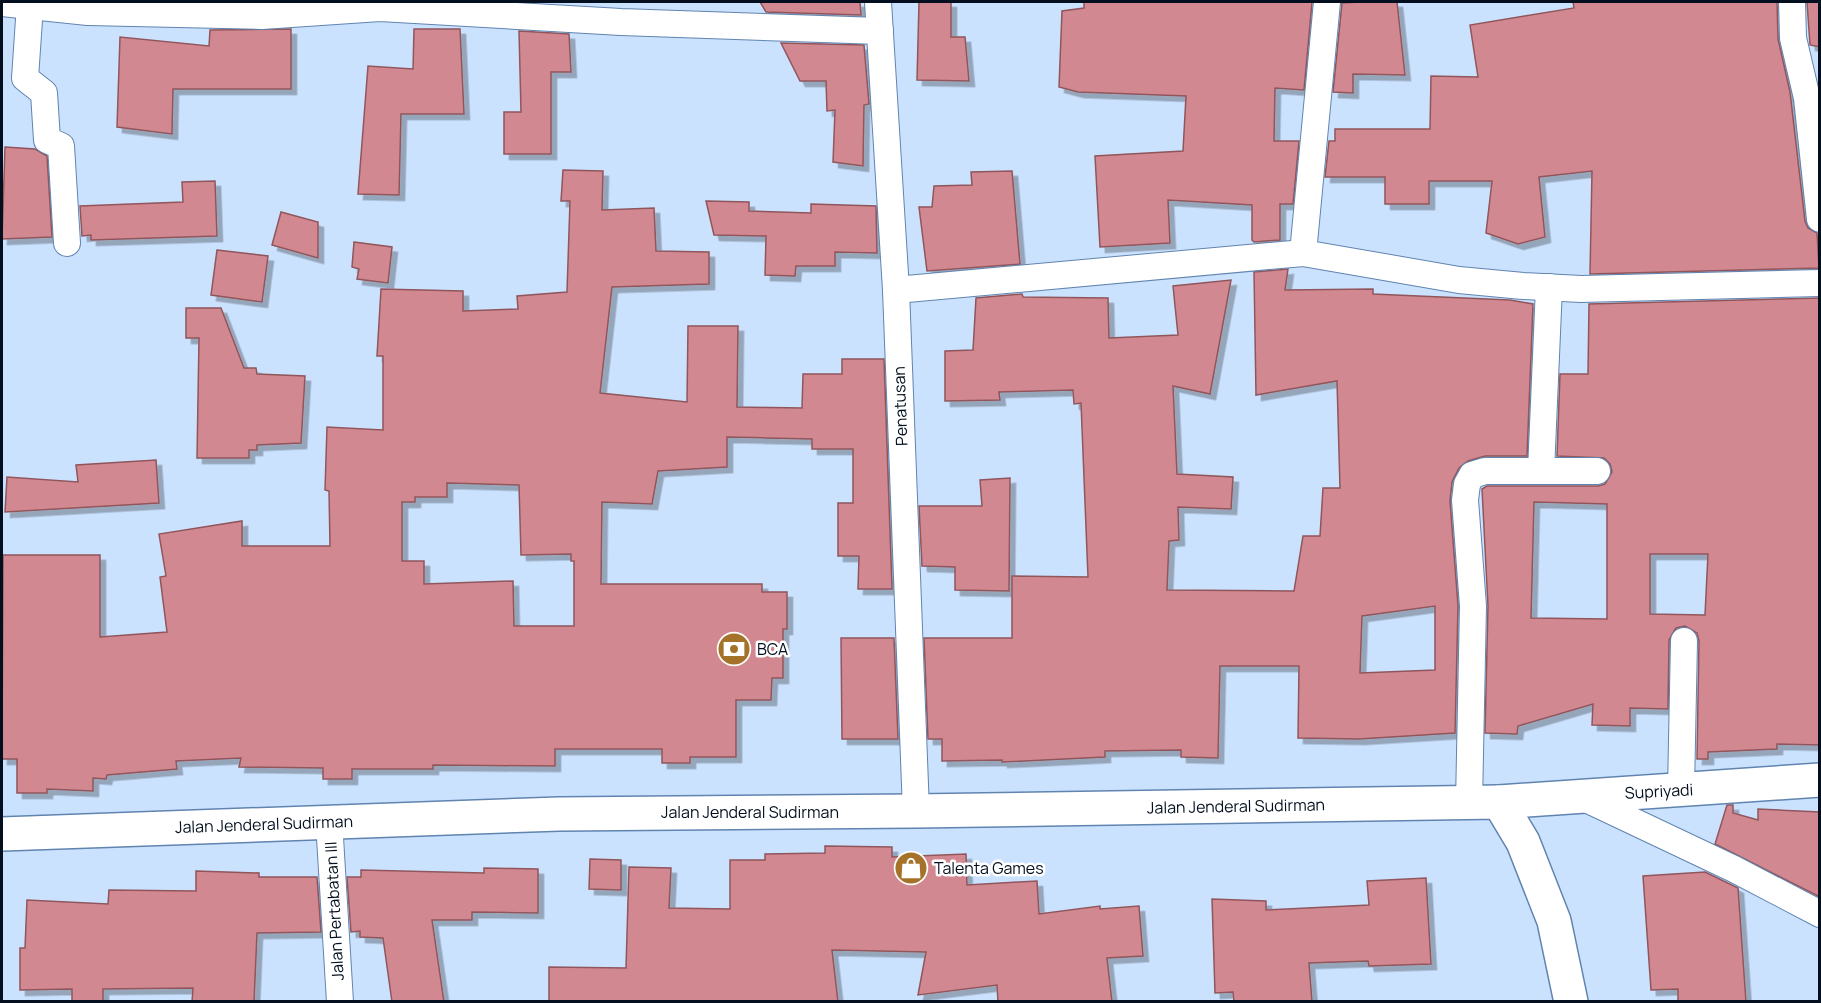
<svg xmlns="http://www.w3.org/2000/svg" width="1821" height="1003" viewBox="0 0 1821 1003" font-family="Manrope,sans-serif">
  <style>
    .building { fill: #d28890; stroke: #90565c; stroke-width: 1.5; fill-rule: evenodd; filter: url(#shadow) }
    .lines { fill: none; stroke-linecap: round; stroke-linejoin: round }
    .street-casing { stroke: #6084af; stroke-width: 28 }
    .secondary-casing { stroke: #6084af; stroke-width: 36 }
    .primary-casing { stroke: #6084af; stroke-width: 36 }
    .street { stroke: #fff; stroke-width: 26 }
    .secondary { stroke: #fff; stroke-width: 33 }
    .primary { stroke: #fff; stroke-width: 33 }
    .labels { text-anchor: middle; stroke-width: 5; stroke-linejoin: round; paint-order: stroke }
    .street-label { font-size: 16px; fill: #030f1e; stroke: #fff }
    .poi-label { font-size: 16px; fill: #030f1e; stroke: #fff; text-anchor: start }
  </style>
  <defs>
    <filter id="shadow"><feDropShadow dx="5.5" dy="5.5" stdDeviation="0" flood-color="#0004"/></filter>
  </defs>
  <rect width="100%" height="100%" fill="#cbe2ff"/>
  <g class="building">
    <polygon points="760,2 860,2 861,15 766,12"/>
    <polygon points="919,2 951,2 951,37 965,37 969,81 917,80"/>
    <polygon points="1084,2 1312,2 1304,90 1275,88 1274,141 1299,141 1293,204 1280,204 1280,240 1254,242 1252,240 1252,205 1168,200 1170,243 1100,247 1095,156 1183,151 1186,96 1078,92 1059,87 1062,11 1084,8"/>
    <polygon points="1361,2 1397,2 1405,75 1353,74 1353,93 1333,92 1342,3"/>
    <polygon points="1573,2 1777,2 1778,39 1790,92 1805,221 1808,228 1817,233 1819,268 1590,274 1592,171 1539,177 1545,237 1518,244 1486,233 1492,181 1429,181 1429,204 1385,204 1385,177 1325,177 1329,141 1335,141 1335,129 1430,129 1431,76 1478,77 1470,25 1574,8"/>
    <polygon points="1807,2 1820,2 1820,47 1810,45"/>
    <polygon points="291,29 291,89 173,89 172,134 117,127 120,37 209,46 210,30"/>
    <polygon points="414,29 460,29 464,114 401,114 399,195 358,194 368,66 413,69"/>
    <polygon points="519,31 569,34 571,72 551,72 551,154 504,154 504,112 521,112"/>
    <polygon points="781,43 864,45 869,104 864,105 863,166 833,162 835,110 827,111 826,81 800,81"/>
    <polygon points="5,147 35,149 47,156 52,237 2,239"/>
    <path d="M 563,170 L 603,171 L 602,210 L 654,208 L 656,251 L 709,252 L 709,284 L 612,287 L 600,393 L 687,402 L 688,326 L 738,326 L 737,407 L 802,408 L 803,374 L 842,374 L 842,359 L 884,359 L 892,589 L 858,589 L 859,556 L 838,556 L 838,503 L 853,503 L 853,449 L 812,449 L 812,439 L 727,437 L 727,467 L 658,471 L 652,504 L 602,502 L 601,584 L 762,584 L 762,592 L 787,592 L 787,629 L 783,629 L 783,678 L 772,678 L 771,700 L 736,700 L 736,757 L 690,757 L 690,763 L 662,763 L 662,749 L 555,749 L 555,766 L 433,765 L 433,769 L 352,769 L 352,779 L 323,779 L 323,768 L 239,767 L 241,758 L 176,761 L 177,769 L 107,775 L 106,779 L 93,778 L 93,791 L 47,789 L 47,793 L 17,793 L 17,759 L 2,759 L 3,555 L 100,555 L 100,637 L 167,632 L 160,577 L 166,576 L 159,534 L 242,521 L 242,546 L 330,546 L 329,491 L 325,490 L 327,427 L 383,430 L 383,356 L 377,356 L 381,289 L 463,291 L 463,311 L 518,309 L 517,296 L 567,292 L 570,201 L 561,201 ZM 447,483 L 519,485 L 521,555 L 571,554 L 571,561 L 574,561 L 574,626 L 514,626 L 513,581 L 424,584 L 424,561 L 402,561 L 402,502 L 415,502 L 415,497 L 447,497 Z"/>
    <polygon points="1012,171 1020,264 927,271 919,207 932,207 934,186 972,185 971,172"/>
    <polygon points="215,181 217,236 91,240 91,235 82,236 80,206 183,202 182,182"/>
    <polygon points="706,201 749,202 749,211 811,213 811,204 876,206 877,253 835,252 835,266 796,266 795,276 765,275 766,236 714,235"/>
    <polygon points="281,212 318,222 318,258 272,245"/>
    <polygon points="354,242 392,247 388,283 357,279 359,269 352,267"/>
    <polygon points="217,250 268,256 262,302 211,295"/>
    <path d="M 1288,269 L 1285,290 L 1373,289 L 1373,294 L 1510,300 L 1533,304 L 1527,456 L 1485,456 L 1468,461 L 1459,468 L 1452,482 L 1450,501 L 1458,606 L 1455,733 L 1359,739 L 1298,738 L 1299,666 L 1220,666 L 1218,758 L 1181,757 L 1181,750 L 1105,751 L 1105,757 L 1002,762 L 1002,760 L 942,761 L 942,739 L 928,739 L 924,638 L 1012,638 L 1012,576 L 1088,577 L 1081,403 L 1074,404 L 1073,390 L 999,392 L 1000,400 L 945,401 L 945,351 L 973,350 L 976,298 L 1022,294 L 1023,297 L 1108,298 L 1109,338 L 1178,335 L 1173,286 L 1231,280 L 1210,394 L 1173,386 L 1177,474 L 1233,477 L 1231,509 L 1178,507 L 1179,540 L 1169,541 L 1167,590 L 1294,591 L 1303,536 L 1320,536 L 1323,488 L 1340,488 L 1337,381 L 1256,395 L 1254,272 ZM 1435,606 L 1435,670 L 1360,673 L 1362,616 Z"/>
    <path d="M 1820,298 L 1820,745 L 1777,744 L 1777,749 L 1708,752 L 1708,759 L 1697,759 L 1699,641 L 1697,633 L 1685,626 L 1676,628 L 1669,640 L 1668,709 L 1630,708 L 1630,726 L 1592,725 L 1593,704 L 1518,726 L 1517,734 L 1485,733 L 1488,606 L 1482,489 L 1487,486 L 1598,486 L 1605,484 L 1612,472 L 1610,464 L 1604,458 L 1557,456 L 1560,374 L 1588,374 L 1589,304 ZM 1534,502 L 1607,504 L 1607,619 L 1531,618 ZM 1650,554 L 1708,554 L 1705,615 L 1650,614 Z"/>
    <polygon points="186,308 221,308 244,368 256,368 257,374 305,376 301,443 257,445 257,450 249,450 249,458 197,458 199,338 186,338"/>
    <polygon points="156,460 159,503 5,512 7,477 78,482 76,465"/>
    <polygon points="1010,478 1009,591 955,590 955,567 922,566 919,506 982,506 980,480"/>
    <polygon points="841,638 894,638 898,739 842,739"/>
    <polygon points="1727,805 1733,805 1733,813 1758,820 1758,809 1820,812 1820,897 1715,844"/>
    <polygon points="825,846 892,847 892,857 966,854 967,885 1037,881 1039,914 1100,906 1100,909 1139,906 1143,956 1107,958 1112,1002 998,1002 997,985 918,995 926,952 832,950 838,1002 549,1002 549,967 626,968 629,867 671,868 669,908 730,909 730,860 765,860 765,854 825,853"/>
    <polygon points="590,859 621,860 621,890 589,889"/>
    <polygon points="484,868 538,869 538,913 472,912 472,920 432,920 444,1002 392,1002 383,938 360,937 360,931 351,932 347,877 361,877 361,870 484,873"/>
    <polygon points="196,871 259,873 259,877 317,877 321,932 257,933 254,1002 192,1002 193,988 103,989 103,1002 72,1002 72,989 20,990 20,948 25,948 27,900 108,904 109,890 196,891"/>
    <polygon points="1705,872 1738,888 1746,1002 1678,1002 1678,989 1651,990 1643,876"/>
    <polygon points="1426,878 1431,964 1369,966 1368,961 1309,963 1312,1002 1234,1002 1233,992 1215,993 1212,899 1266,901 1266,910 1369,905 1367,881"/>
  </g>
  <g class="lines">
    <g class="street-casing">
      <g id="street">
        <polyline points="878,2 896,290 916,811"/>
        <polyline points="1792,2 1793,38 1807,98 1820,219"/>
        <polyline points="2,3 88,12 262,16 380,8 621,22 880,31"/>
        <polyline points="30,5 25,78 44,93 47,140 61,146 67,243"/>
        <polyline points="1303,253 1327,2"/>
        <polyline points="896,290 1303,253 1459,280 1523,286 1581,289 1820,283"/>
        <polyline points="1541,471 1549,287"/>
        <polyline points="1681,790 1684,641"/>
        <polyline points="1582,797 1734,869 1820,914"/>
        <polyline points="1469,803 1473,606 1465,500 1467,484 1472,475 1485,471 1597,471"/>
        <polyline points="329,821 340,1002"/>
      </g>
    </g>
    <g class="secondary-casing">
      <polyline id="secondary" points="1499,802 1820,780"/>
    </g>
    <g class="primary-casing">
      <polyline id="primary" points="2,834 559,814 916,811 1499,802 1523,842 1554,921 1571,1002"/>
    </g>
    <use href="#street" class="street"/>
    <use href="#secondary" class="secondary"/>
    <use href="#primary" class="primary"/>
  </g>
  <defs>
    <g id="bank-disc" transform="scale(1.725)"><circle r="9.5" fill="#a47228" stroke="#fff"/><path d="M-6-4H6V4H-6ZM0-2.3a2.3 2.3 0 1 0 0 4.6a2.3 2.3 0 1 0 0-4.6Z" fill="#fff"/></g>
    <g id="shop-disc" transform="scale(1.725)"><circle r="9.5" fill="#a47228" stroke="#fff"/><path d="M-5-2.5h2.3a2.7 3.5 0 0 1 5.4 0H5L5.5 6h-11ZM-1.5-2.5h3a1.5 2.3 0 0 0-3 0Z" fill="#fff"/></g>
  </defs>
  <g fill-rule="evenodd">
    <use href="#bank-disc" x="734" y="649"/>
    <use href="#shop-disc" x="911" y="868"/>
  </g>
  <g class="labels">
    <g class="street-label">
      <text transform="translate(900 406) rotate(-92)" y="6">Penatusan</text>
      <text transform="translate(1659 791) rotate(-3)" y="6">Supriyadi</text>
      <text transform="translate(1236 806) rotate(-1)" y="6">Jalan Jenderal Sudirman</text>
      <text x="750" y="818">Jalan Jenderal Sudirman</text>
      <text transform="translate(264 824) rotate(-2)" y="6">Jalan Jenderal Sudirman</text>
      <text transform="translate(334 911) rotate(-93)" y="6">Jalan Pertabatan III</text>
    </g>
    <g class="poi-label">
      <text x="757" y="655">BCA</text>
      <text x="934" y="874">Talenta Games</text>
    </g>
  </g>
  <rect width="1821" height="1003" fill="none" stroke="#030f1e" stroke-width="6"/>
</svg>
